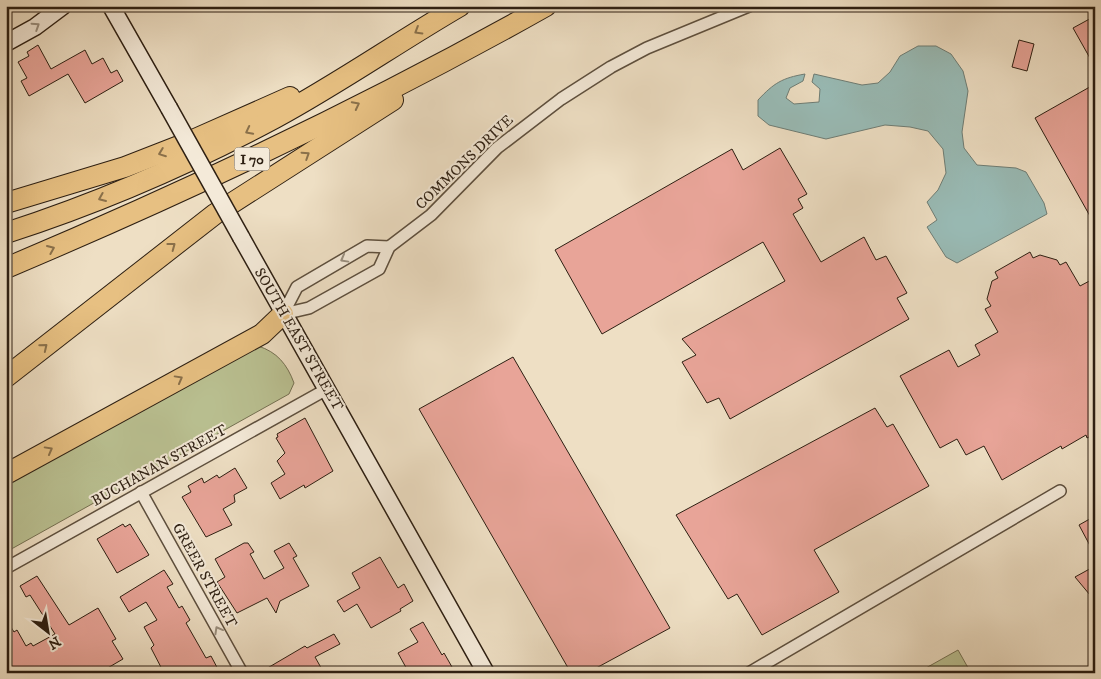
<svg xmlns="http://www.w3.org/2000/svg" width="1101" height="679" viewBox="0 0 1101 679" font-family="'IM FELL DW Pica',serif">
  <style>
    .green { fill: #bac192; stroke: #747052 }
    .water { fill: #99bcb7; stroke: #6e7d75 }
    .building { fill: #e8a498; stroke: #2d1f12 }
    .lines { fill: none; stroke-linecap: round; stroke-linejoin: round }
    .street-casing { stroke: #5d4f3e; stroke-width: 14 }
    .secondary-casing { stroke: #2d1f12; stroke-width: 19 }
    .highway-casing { stroke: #2d1f12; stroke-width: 22 }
    .street { stroke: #f4ead9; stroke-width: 11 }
    .secondary { stroke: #f4ead9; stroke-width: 16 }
    .highway { stroke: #e7c082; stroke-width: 20 }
    .secondary-bridge-casing { stroke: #2d1f12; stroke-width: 19; stroke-linecap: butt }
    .secondary-bridge { stroke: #f4ead9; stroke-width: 16 }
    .oneway { stroke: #9a8f7f }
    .oneway2 { stroke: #8a704a }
    .labels { text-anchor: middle; stroke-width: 4; stroke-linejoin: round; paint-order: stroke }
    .shield { fill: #f4ead9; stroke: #695c4e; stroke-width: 1 }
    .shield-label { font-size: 14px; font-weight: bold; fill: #2d1f12 }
    .street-label { font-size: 15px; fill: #2d1f12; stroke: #f4ead9 }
  </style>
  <rect width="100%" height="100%" fill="#eedfc4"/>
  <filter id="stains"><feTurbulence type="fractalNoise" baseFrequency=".004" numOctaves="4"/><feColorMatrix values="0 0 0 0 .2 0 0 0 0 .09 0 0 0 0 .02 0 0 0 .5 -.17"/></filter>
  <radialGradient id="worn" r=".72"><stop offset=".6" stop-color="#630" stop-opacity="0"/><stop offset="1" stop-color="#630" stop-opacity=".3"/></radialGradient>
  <g class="green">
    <path d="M 258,346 C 277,352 287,364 294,383 L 289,394 L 6,552 L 6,481 Z"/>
    <polygon points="958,650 971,673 917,673"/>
  </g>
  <path class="water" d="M 918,46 L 936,46 L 951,54 L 963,71 L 968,91 L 962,132 L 964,148 L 977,165 L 1016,168 L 1026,172 L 1044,203 L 1047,214 L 957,263 L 946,257 L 927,227 L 937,220 L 927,202 L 938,190 L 946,173 L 943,149 L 928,131 L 910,127 L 885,125 L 826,139 L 769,125 L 758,116 L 758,100 C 774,83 782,78 805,74 L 803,81 L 790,88 L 786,98 L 794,104 L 819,102 L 820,89 L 812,82 L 814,74 L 862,85 L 878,83 L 890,72 L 900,56 Z"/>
  <g class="building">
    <polygon points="1095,16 1095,67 1073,28"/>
    <polygon points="1019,40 1034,44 1027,71 1012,67"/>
    <polygon points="38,45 51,69 85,50 92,64 103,58 111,73 117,70 123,81 85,103 68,74 29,96 21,81 27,78 18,62 29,56 27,52"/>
    <polygon points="1095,84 1095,225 1035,118"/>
    <polygon points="780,148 807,194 798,199 803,208 793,214 821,262 864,237 876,260 886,256 907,293 897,298 909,319 730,419 719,398 707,403 682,362 696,355 682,339 785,281 763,242 602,334 555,250 732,149 743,170"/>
    <polygon points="1030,252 1033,258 1040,255 1057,260 1060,265 1066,262 1080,286 1095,278 1095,434 1087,438 1086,435 1062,449 1061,446 1002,480 984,446 966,455 957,439 940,448 900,376 949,350 958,367 980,355 975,345 998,332 985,309 991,306 987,299 992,281 998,278 995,272"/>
    <polygon points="513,357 670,628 587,673 571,673 419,409"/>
    <polygon points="875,408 887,427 893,424 929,486 814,550 839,592 762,635 737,594 728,599 676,515"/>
    <polygon points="305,418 333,471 305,488 304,485 280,499 271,483 285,474 277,461 285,453 276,438 278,437 277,434"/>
    <polygon points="235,468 247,488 234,495 235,502 223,509 232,525 206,537 182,497 191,492 188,486 202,478 204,483 217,475 219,478"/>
    <polygon points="1095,516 1095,555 1079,525"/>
    <polygon points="123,524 125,527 130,524 149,555 117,573 97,539"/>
    <polygon points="244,543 248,543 254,552 250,554 264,579 284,568 274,551 289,543 297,556 293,558 309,586 280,601 276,613 267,598 237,613 217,582 225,577 215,559"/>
    <polygon points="380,557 398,588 404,584 413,601 400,609 401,611 371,628 357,604 344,612 337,601 360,588 352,573"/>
    <polygon points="1095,566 1095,601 1075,577"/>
    <polygon points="164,570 173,584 167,587 179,608 182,606 190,620 186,623 206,658 211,656 220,673 164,673 151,648 154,645 144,627 157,620 146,602 129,612 120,597"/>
    <polygon points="37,576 69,625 98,608 116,639 112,641 123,659 99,673 6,673 6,619 14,632 17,630 26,646 31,643 33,646 55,634 30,595 26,597 20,586"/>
    <polygon points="423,622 442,655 444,653 452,667 442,673 409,673 398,653 418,642 410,629"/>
    <polygon points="334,634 340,644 315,657 324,673 259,673 305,646 307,648"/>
  </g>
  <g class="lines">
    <g class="street-casing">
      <g id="street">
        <polyline points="283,314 309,308 379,269 389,247 431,215 497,148 561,99 611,67 647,48 749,6"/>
        <polyline points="283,314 297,287 367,246 389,247"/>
        <polyline points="141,492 242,673"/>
        <polyline points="6,568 327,389"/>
        <polyline points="749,673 1060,491"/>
      </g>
    </g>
    <g class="secondary-casing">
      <g id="secondary">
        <polyline points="111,6 169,108"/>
        <polyline points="6,43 35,27 63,6"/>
        <polyline points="241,237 486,673"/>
      </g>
    </g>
    <g class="highway-casing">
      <g id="highway">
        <polyline points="6,203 125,167 184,144 290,97"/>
        <path d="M 6,233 C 99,203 189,164 275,118 C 338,84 398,42 460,6"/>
        <path d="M 6,268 C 191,190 372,104 546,6"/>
        <polyline points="6,377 215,214 393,100"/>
        <polyline points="6,474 262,334 283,314"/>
      </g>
    </g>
    <use href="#street" class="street"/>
    <use href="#secondary" class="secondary"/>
    <use href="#highway" class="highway"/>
    <g class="secondary-bridge-casing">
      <polyline id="secondary-bridge" points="169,108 241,237"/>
    </g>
    <use href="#secondary-bridge" class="secondary-bridge"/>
  </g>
  <defs><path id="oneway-chevron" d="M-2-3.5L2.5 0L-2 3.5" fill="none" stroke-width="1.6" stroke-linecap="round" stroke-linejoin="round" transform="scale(1.25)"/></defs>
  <g class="oneway">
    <use href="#oneway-chevron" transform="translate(36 26) rotate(-33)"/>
    <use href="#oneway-chevron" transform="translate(344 259) rotate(151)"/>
    <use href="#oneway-chevron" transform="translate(218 630) rotate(-119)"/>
  </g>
  <g class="oneway2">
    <use href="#oneway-chevron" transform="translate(418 31) rotate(149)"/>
    <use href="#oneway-chevron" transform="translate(356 105) rotate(-27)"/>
    <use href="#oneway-chevron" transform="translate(249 131) rotate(153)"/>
    <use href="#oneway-chevron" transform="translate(162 153) rotate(159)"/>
    <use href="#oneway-chevron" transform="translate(306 155) rotate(-33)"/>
    <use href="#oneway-chevron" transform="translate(102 198) rotate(157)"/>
    <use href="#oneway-chevron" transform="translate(172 246) rotate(-37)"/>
    <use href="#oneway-chevron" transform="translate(51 249) rotate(-23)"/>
    <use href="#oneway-chevron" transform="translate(44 347) rotate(-39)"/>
    <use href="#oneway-chevron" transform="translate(179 379) rotate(-29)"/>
    <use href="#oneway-chevron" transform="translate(49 450) rotate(-29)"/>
  </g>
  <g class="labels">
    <rect class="shield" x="234.5" y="147.5" width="35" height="23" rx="4"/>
    <g class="shield-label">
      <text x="252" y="164">I 70</text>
    </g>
    <g class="street-label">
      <text transform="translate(464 162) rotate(-44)" y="5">COMMONS DRIVE</text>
      <text transform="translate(299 339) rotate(60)" y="5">SOUTH EAST STREET</text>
      <text transform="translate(159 465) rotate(-29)" y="5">BUCHANAN STREET</text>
      <text transform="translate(205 575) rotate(61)" y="5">GREER STREET</text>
    </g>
  </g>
  <rect width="1101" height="679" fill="none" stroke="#eedfc4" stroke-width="25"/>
  <rect x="8" y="8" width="1086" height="664" fill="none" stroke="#2d1f12" stroke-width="2.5"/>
  <rect x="12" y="12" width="1076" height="654" fill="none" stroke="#2d1f12"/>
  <g transform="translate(48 632) rotate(149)" stroke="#f4ead9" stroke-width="4" paint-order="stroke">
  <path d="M0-4L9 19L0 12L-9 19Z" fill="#2d1f12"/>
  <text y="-8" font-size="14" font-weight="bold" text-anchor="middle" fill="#2d1f12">N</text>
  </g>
  <rect width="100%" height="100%" filter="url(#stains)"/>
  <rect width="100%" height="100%" fill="url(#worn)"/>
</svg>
